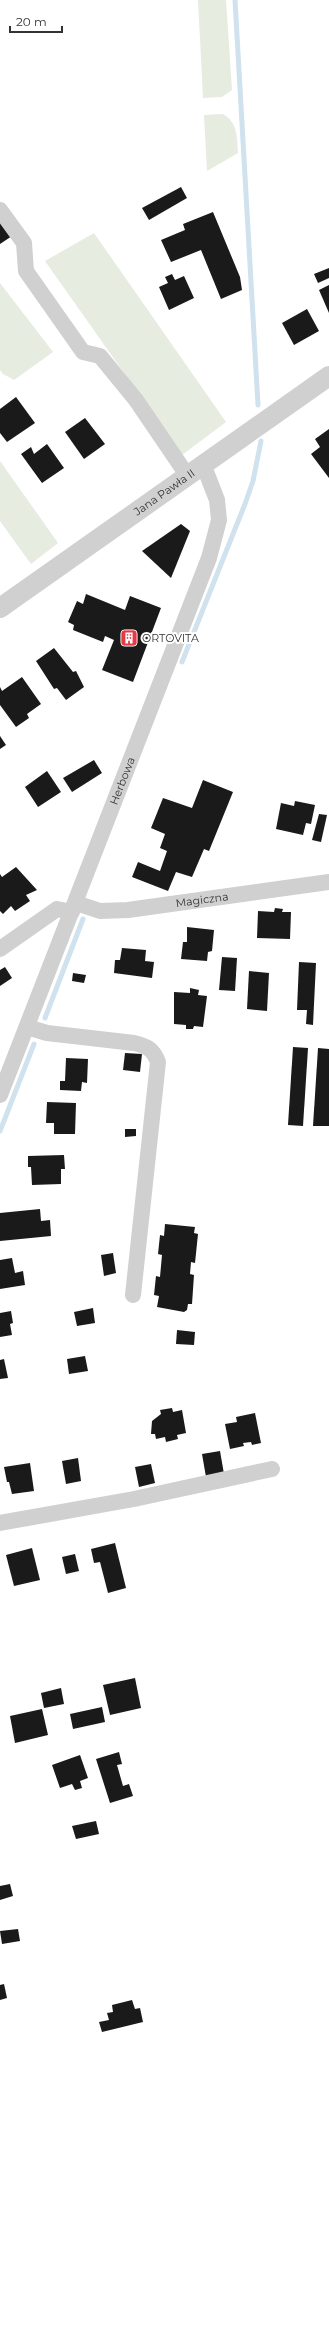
<svg xmlns="http://www.w3.org/2000/svg" width="329" height="2337" viewBox="0 0 329 2337" font-family="Montserrat,sans-serif">
  <style>
    .green { fill: #e6ecdf }
    .lines { fill: none; stroke-linecap: round; stroke-linejoin: round }
    .stream { stroke: #cfe2ee; stroke-width: 5 }
    .building { fill: #1a1a1a }
    .minor { stroke: #d0d0d0; stroke-width: 16 }
    .tertiary { stroke: #d0d0d0; stroke-width: 20 }
    .labels { text-anchor: middle; stroke-width: 4; stroke-linejoin: round; paint-order: stroke }
    .street-label { font-size: 11px; fill: #333; stroke: #fff }
    .poi-label { font-size: 11px; fill: #333; stroke: #fff; text-anchor: start }
  </style>
  <rect width="100%" height="100%" fill="#fff"/>
  <g class="green">
    <polygon points="198,0 226,0 232,90 222,97 203,98"/>
    <path d="M 223,114 C 238,123 237,137 238,153 L 207,171 L 204,115 Z"/>
    <polygon points="94,233 226,422 182,455 45,261"/>
    <polygon points="0,283 53,352 14,380 3,374 0,370"/>
    <polygon points="0,461 58,543 31,564 0,521"/>
  </g>
  <g class="lines">
    <g class="stream">
      <polyline points="235,0 258,405"/>
      <polyline points="182,662 245,504 253,481 261,441"/>
      <polyline points="45,1018 83,919"/>
      <polyline points="0,1131 34,1044"/>
    </g>
  </g>
  <g class="building">
    <polygon points="181,187 187,198 149,220 142,208"/>
    <polygon points="213,212 240,277 242,290 221,299 201,250 171,262 161,240 185,230 183,224"/>
    <polygon points="0,219 12,236 0,244"/>
    <polygon points="329,268 329,278 318,283 314,274"/>
    <polygon points="172,274 175,280 184,276 194,298 169,310 159,287 168,283 165,277"/>
    <polygon points="329,285 329,313 319,290"/>
    <polygon points="307,309 319,331 294,345 282,323"/>
    <polygon points="16,397 35,423 7,442 0,433 0,409"/>
    <polygon points="85,418 105,444 84,459 65,432"/>
    <polygon points="329,429 329,478 311,454 320,447 315,439"/>
    <polygon points="47,444 64,468 42,483 21,454 31,447 34,454"/>
    <polygon points="181,524 190,531 171,578 142,551"/>
    <polygon points="86,594 125,610 130,596 161,608 133,682 102,670 114,640 105,636 103,642 73,630 74,625 68,622 77,601 83,604"/>
    <polygon points="54,648 73,672 76,671 84,687 66,700 57,688 54,689 36,661"/>
    <polygon points="22,677 41,704 27,714 29,718 16,727 0,705 0,687 2,691"/>
    <polygon points="0,736 6,745 0,749"/>
    <polygon points="94,760 102,773 72,792 63,778"/>
    <polygon points="47,771 61,792 38,807 25,787"/>
    <polygon points="203,780 233,792 209,851 204,849 192,877 176,872 168,891 132,877 138,862 160,871 167,851 160,848 165,834 151,828 163,798 192,808"/>
    <polygon points="295,801 315,805 311,824 306,823 303,835 276,829 281,803 294,806"/>
    <polygon points="319,814 327,815 321,842 312,840"/>
    <polygon points="16,867 37,890 26,895 30,901 15,911 11,906 3,914 0,911 0,874 2,877"/>
    <polygon points="275,908 283,909 282,912 291,912 290,939 257,938 258,911 274,912"/>
    <polygon points="187,927 214,930 212,951 208,952 207,961 181,959 183,942 187,942"/>
    <polygon points="122,948 146,950 145,961 154,962 152,978 114,973 115,960 120,960"/>
    <polygon points="222,957 237,958 235,991 219,990"/>
    <polygon points="299,962 316,963 313,1025 306,1024 307,1010 297,1010"/>
    <polygon points="5,967 12,978 0,986 0,970"/>
    <polygon points="249,971 269,973 267,1011 247,1009"/>
    <polygon points="73,973 86,975 84,983 72,981"/>
    <polygon points="190,988 199,990 198,995 207,996 203,1027 194,1026 193,1029 186,1029 186,1025 174,1024 174,992 190,993"/>
    <polygon points="293,1047 308,1048 303,1126 288,1125"/>
    <polygon points="318,1048 329,1049 329,1126 313,1126"/>
    <polygon points="125,1053 142,1054 140,1072 123,1070"/>
    <polygon points="66,1058 88,1059 87,1083 82,1082 81,1091 60,1090 60,1081 65,1081"/>
    <polygon points="47,1102 76,1103 75,1134 54,1134 54,1123 46,1123"/>
    <polygon points="125,1129 136,1129 136,1136 125,1137"/>
    <polygon points="64,1155 65,1169 61,1169 61,1184 32,1185 31,1167 28,1167 28,1156"/>
    <polygon points="40,1209 41,1221 50,1220 51,1236 0,1241 0,1213"/>
    <polygon points="165,1224 195,1227 194,1233 198,1234 195,1263 191,1262 190,1274 194,1275 192,1304 188,1304 187,1310 184,1312 157,1307 159,1296 154,1295 156,1276 160,1277 162,1255 158,1254 160,1235 164,1236"/>
    <polygon points="113,1253 116,1273 104,1276 101,1255"/>
    <polygon points="12,1258 15,1273 23,1271 25,1285 0,1289 0,1260"/>
    <polygon points="93,1308 95,1323 77,1326 74,1312"/>
    <polygon points="11,1311 13,1323 10,1324 12,1335 0,1337 0,1313"/>
    <polygon points="177,1330 195,1332 194,1345 176,1344"/>
    <polygon points="85,1356 88,1371 69,1374 67,1359"/>
    <polygon points="4,1359 8,1378 0,1379 0,1360"/>
    <polygon points="172,1408 173,1412 182,1410 186,1433 177,1435 178,1439 166,1442 165,1437 156,1439 155,1434 151,1434 152,1421 161,1414 160,1410"/>
    <polygon points="255,1413 261,1443 252,1445 251,1442 243,1443 244,1446 230,1449 225,1424 237,1422 236,1417"/>
    <polygon points="220,1451 224,1474 206,1477 202,1454"/>
    <polygon points="78,1458 81,1481 66,1484 62,1461"/>
    <polygon points="30,1463 34,1491 12,1494 9,1482 7,1482 4,1467"/>
    <polygon points="151,1464 155,1483 139,1487 135,1467"/>
    <polygon points="115,1543 126,1588 108,1593 100,1562 94,1563 91,1549"/>
    <polygon points="32,1548 40,1580 14,1586 6,1555"/>
    <polygon points="75,1554 79,1571 66,1574 62,1557"/>
    <polygon points="135,1678 141,1708 110,1715 103,1685"/>
    <polygon points="61,1688 64,1704 44,1708 41,1693"/>
    <polygon points="102,1707 105,1722 73,1729 70,1714"/>
    <polygon points="42,1709 48,1735 15,1743 10,1716"/>
    <polygon points="119,1752 122,1764 117,1765 123,1786 129,1784 133,1796 110,1803 96,1759"/>
    <polygon points="80,1755 88,1778 80,1781 82,1788 75,1790 72,1784 60,1788 52,1765"/>
    <polygon points="96,1821 99,1834 76,1839 72,1826"/>
    <polygon points="10,1884 13,1896 0,1900 0,1886"/>
    <polygon points="18,1929 20,1941 2,1944 0,1931"/>
    <polygon points="4,1984 7,1998 0,2000 0,1985"/>
    <polygon points="132,2000 135,2009 140,2008 143,2022 102,2032 99,2022 109,2020 107,2013 113,2012 112,2005"/>
  </g>
  <g class="lines">
    <g class="minor">
      <polyline points="0,210 24,243 26,271 83,352 100,356 136,400 187,475"/>
      <path id="s1" d="M 76,903 L 100,911 L 128,910 L 329,882"/>
      <polyline points="0,949 57,909 72,912"/>
      <path d="M 27,1027 L 47,1033 L 134,1043 C 147,1046 153,1049 158,1062 L 133,1295"/>
      <path id="s2" d="M 0,1095 L 209,558 L 219,520 L 217,500 L 203,464"/>
      <polyline points="0,1523 134,1499 272,1469"/>
    </g>
    <path class="tertiary" id="s3" d="M 0,608 L 329,376"/>
  </g>
  <defs>
    <g id="building-square" transform="scale(0.9)"><rect x="-9" y="-9" width="18" height="18" rx="4" fill="#e63946" stroke="#fff"/><path d="M-4-6H4V6H1V3H-1V6H-4ZM-2.5-4.3h1.7v1.8h-1.7ZM.8-4.3h1.7v1.8H.8ZM-2.5-1h1.7V.8h-1.7ZM.8-1h1.7V.8H.8Z" fill="#fff"/></g>
  </defs>
  <g fill-rule="evenodd">
    <use href="#building-square" x="129" y="638"/>
  </g>
  <g class="labels">
    <g class="street-label">
      <text dy="4" stroke="none"><textPath href="#s3" startOffset="201">Jana Pawła II</textPath></text>
      <text dy="4" stroke="none"><textPath href="#s2" startOffset="337">Herbowa</textPath></text>
      <text dy="4" stroke="none"><textPath href="#s1" startOffset="128">Magiczna</textPath></text>
    </g>
    <g class="poi-label">
      <text x="142" y="642">ORTOVITA</text>
    </g>
  </g>
  <path d="M10 26v6h52v-6" fill="none" stroke="#333333" stroke-width="2"/>
  <text x="16" y="26" font-size="12" fill="#333333" stroke="#ffffff" stroke-width="3" paint-order="stroke">20 m</text>
</svg>
